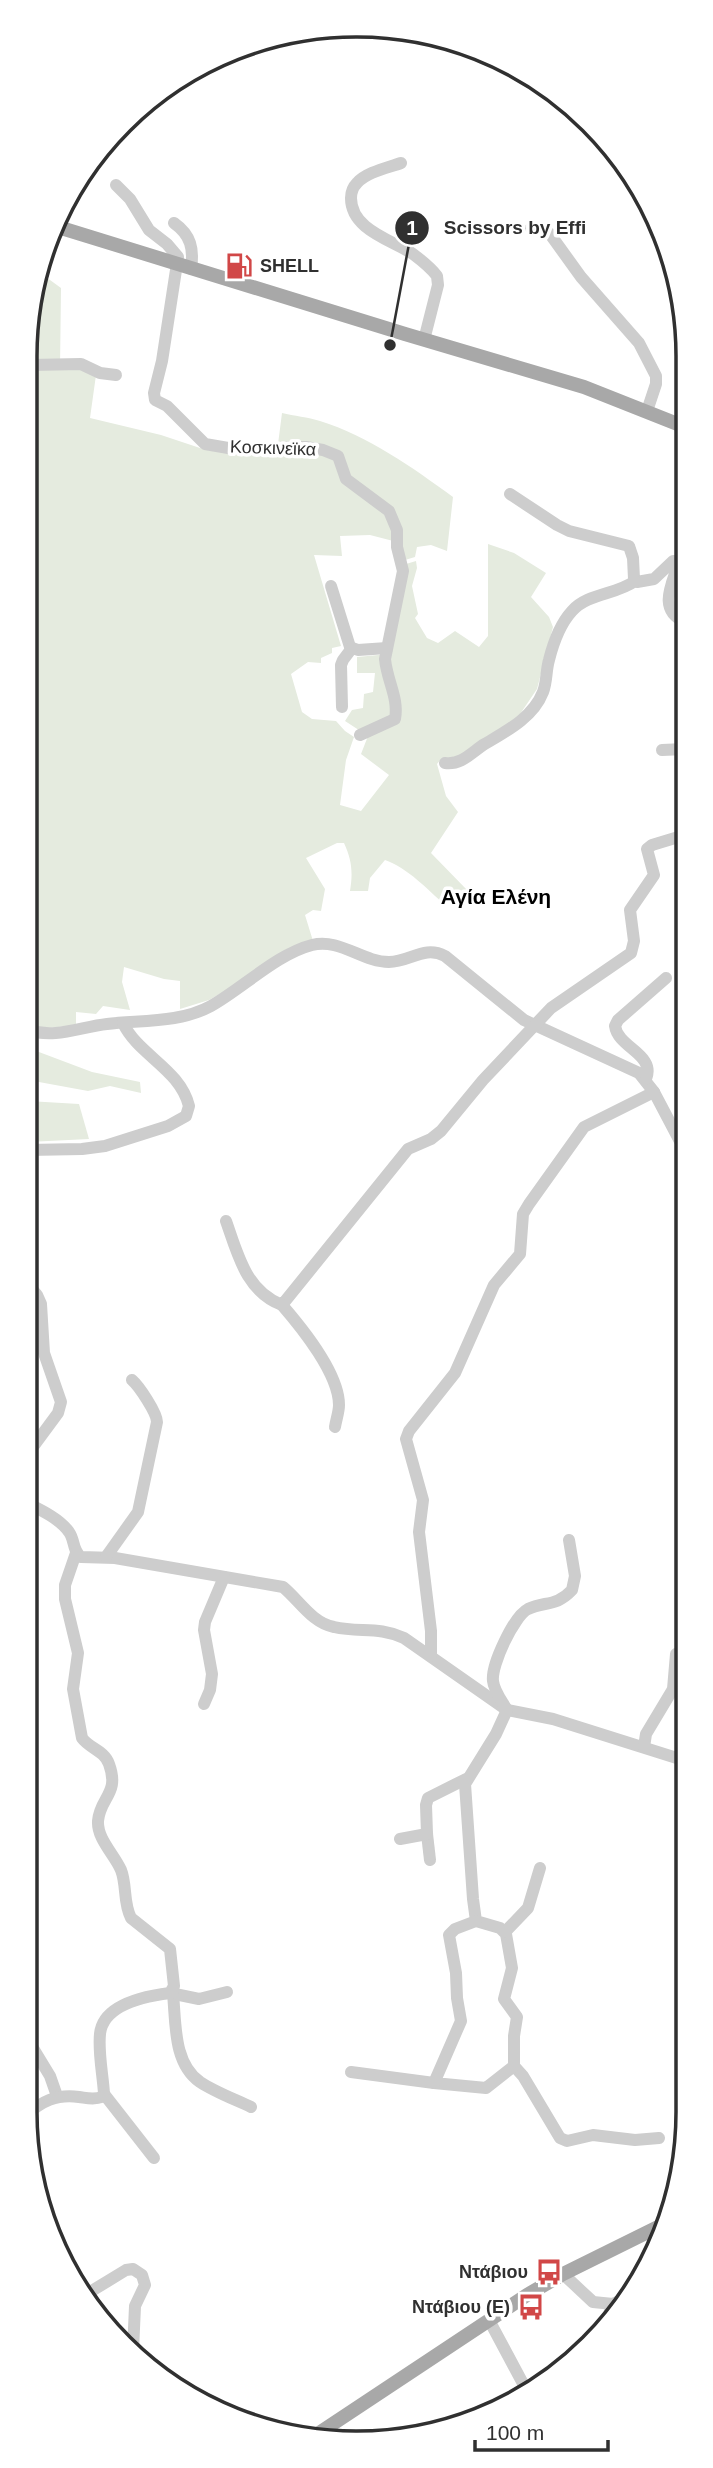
<svg xmlns="http://www.w3.org/2000/svg" width="713" height="2468" viewBox="0 0 713 2468" font-family="Helvetica,sans-serif">
  <style>
    .green { fill: #e5ebdf }
    .lines { fill: none; stroke-linecap: round; stroke-linejoin: round }
    .minor { stroke: #cdcdcd; stroke-width: 12 }
    .major { stroke: #a8a8a8; stroke-width: 14 }
    .labels { text-anchor: middle; stroke-width: 7; stroke-linejoin: round; paint-order: stroke }
    .poi-label { font-size: 18px; font-weight: bold; fill: #303030; stroke: #fff; text-anchor: end }
    .street-label { font-size: 18px; fill: #303030; stroke: #fff }
    .quarter-label { font-size: 21px; font-weight: bold; fill: #000; stroke: #fff }
    .rim { fill: none; stroke: #303030; stroke-width: 3.5 }
    .leader { fill: none; stroke: #303030; stroke-width: 2.5 }
    .callout-dot { fill: #303030; stroke: #fff; stroke-width: 2.5 }
    .mark-label { font-size: 21px; text-anchor: middle; font-weight: bold; fill: #fff }
    .callout-label { font-size: 19px; text-anchor: middle; font-weight: bold; fill: #303030; stroke: #fff; stroke-width: 7; stroke-linejoin: round; paint-order: stroke }
  </style>
  <rect width="100%" height="100%" fill="#fff"/>
  <g class="green">
    <path d="M 39,272 L 61,288 L 60,368 L 82,367 L 96,375 L 90,418 L 161,435 L 206,450 L 277,452 L 282,413 C 294,416 308,417 320,421 C 368,436 412,467 453,497 L 447,551 L 431,545 L 417,547 L 415,557 L 405,560 L 401,543 L 370,535 L 340,536 L 342,556 L 314,555 L 341,646 L 332,648 L 332,653 L 321,658 L 321,663 L 308,662 L 291,674 L 302,712 L 312,719 L 336,721 L 345,731 L 354,737 L 346,760 L 340,805 L 361,811 L 389,775 L 361,754 L 368,736 L 345,721 L 352,710 L 363,708 L 364,694 L 373,692 L 375,673 L 357,673 L 357,657 L 389,654 L 406,564 L 416,561 L 417,568 L 412,586 L 418,614 L 415,618 L 427,638 L 438,643 L 455,631 L 479,647 L 488,636 L 488,544 L 514,553 L 546,573 L 531,597 L 549,617 L 553,627 L 537,689 L 516,720 L 453,761 L 442,758 L 437,764 L 446,796 L 458,812 L 431,853 L 468,891 L 445,905 C 427,889 409,869 385,860 L 370,878 L 368,891 L 350,891 C 353,873 352,860 344,843 L 337,843 L 306,858 L 325,889 L 321,911 L 313,910 L 305,915 L 313,941 L 209,1000 L 180,1009 L 180,981 L 164,979 L 124,967 L 122,982 L 130,1010 L 103,1006 L 96,1014 L 76,1012 L 76,1025 L 40,1029 L 28,1025 L 30,482 L 34,450 L 30,449 L 31,292 Z"/>
    <polygon points="28,1034 31,1049 92,1072 140,1082 141,1093 110,1086 88,1091 28,1080"/>
    <polygon points="28,1101 79,1104 89,1139 28,1142"/>
  </g>
  <g class="lines">
    <g class="minor">
      <path d="M 401,163 C 387,168 367,172 357,183 C 353,187 351,193 351,198 C 351,230 392,240 413,254 C 421,260 431,268 437,276 L 438,285 L 424,340"/>
      <path d="M 116,185 L 130,199 L 149,230 L 167,244 L 178,257 L 162,361 L 154,393 L 155,400 L 167,406 L 205,444 L 234,449 L 306,447 L 323,450 L 338,456 L 346,479 L 389,511 L 397,530 L 397,547 L 403,571 L 385,659 C 387,681 399,698 395,719 L 360,735"/>
      <path d="M 174,223 C 191,235 194,249 191,269"/>
      <polyline points="531,228 543,229 550,234 581,277 639,343 656,376 656,384 647,411"/>
      <polyline points="31,365 81,364 100,373 116,375"/>
      <path d="M 510,494 L 557,525 L 569,531 L 629,546 L 633,558 L 634,579 L 637,582 L 654,579 L 673,561 L 677,561 L 678,565 C 671,586 658,610 685,622"/>
      <polyline points="331,586 350,647 358,650 387,648"/>
      <polyline points="342,707 341,665 343,660 352,648"/>
      <polyline points="662,750 685,749"/>
      <path d="M 445,763 C 461,765 470,754 483,745 C 505,732 533,718 543,692 C 547,682 546,670 549,660 C 553,644 561,623 572,611 C 588,593 616,595 635,581"/>
      <path d="M 28,1030 C 55,1039 80,1027 107,1024 C 141,1020 180,1023 211,1006 C 243,988 277,954 312,945 C 340,938 362,962 389,962 C 410,962 424,945 445,956 L 524,1020 L 639,1073 L 654,1092 L 684,1149"/>
      <path d="M 646,1079 C 656,1054 618,1048 615,1026 L 618,1020 L 666,978"/>
      <path d="M 28,1150 L 82,1149 L 105,1146 L 168,1126 L 186,1116 L 189,1106 C 180,1069 138,1055 123,1023"/>
      <path d="M 226,1221 C 238,1255 246,1291 282,1305 L 408,1149 L 431,1139 L 441,1131 L 483,1080 L 551,1008 L 631,953 L 634,941 L 630,910 L 654,875 L 647,849 L 652,845 L 685,835"/>
      <path d="M 282,1305 C 302,1328 339,1374 339,1405 C 339,1412 336,1420 335,1427"/>
      <polyline points="27,1455 58,1413 61,1402 44,1353 41,1304 37,1295 27,1283"/>
      <path d="M 27,1503 C 41,1510 60,1519 69,1532 C 75,1540 72,1550 81,1557 L 115,1558 L 283,1587 C 299,1600 312,1623 334,1627 C 360,1633 378,1626 404,1638 L 507,1710 L 553,1719 L 683,1760"/>
      <path d="M 569,1540 L 575,1576 L 572,1590 C 556,1607 545,1601 528,1609 C 514,1616 491,1665 493,1681 C 494,1691 502,1701 507,1710 L 496,1734 L 465,1784 L 473,1899 L 476,1921 L 500,1928 L 506,1934 L 512,1968 L 504,1999 L 517,2017 L 514,2036 L 514,2066 L 523,2076 L 560,2138 L 567,2141 L 593,2135 L 635,2140 L 659,2138"/>
      <path d="M 106,1557 L 138,1512 L 157,1422 C 157,1413 139,1386 132,1380"/>
      <polyline points="431,1656 431,1631 419,1532 423,1500 406,1439 409,1431 455,1373 494,1285 520,1254 523,1214 529,1204 584,1127 654,1092"/>
      <polyline points="204,1704 210,1690 212,1674 204,1630 205,1622 224,1577"/>
      <polyline points="644,1747 646,1734 673,1689 676,1654"/>
      <polyline points="427,1834 430,1860"/>
      <polyline points="400,1839 427,1834 426,1805 428,1798 466,1779"/>
      <polyline points="476,1921 455,1929 449,1935 456,1973 457,1998 461,2021 434,2083 486,2088 514,2066"/>
      <polyline points="505,1932 528,1908 540,1868"/>
      <polyline points="170,1993 199,1999 227,1992"/>
      <path d="M 173,1994 C 176,2023 173,2063 200,2082 C 215,2092 234,2099 251,2107"/>
      <polyline points="25,2035 50,2076 57,2096"/>
      <polyline points="351,2072 434,2083"/>
      <polyline points="25,2092 34,2108"/>
      <polyline points="104,2094 154,2158"/>
      <path d="M 25,2116 C 42,2101 56,2094 79,2097 C 87,2098 94,2100 102,2097 L 104,2094 C 103,2075 98,2053 100,2034 C 103,2004 146,1996 170,1993 L 174,1986 L 170,1949 L 131,1918 C 123,1903 127,1885 121,1870 C 114,1854 97,1839 98,1821 C 100,1797 120,1794 109,1764 C 104,1750 90,1749 82,1738 L 73,1689 L 78,1653 L 65,1599 L 65,1585 L 76,1553"/>
      <polyline points="563,2274 593,2302 613,2304"/>
      <polyline points="85,2295 126,2270 133,2269 142,2275 145,2285 135,2306 133,2351"/>
      <polyline points="489,2320 527,2391"/>
      <polyline points="604,2326 613,2304 634,2294"/>
    </g>
    <g class="major">
      <polyline points="58,227 405,334 584,387 685,427"/>
      <polyline points="313,2437 527,2295 563,2274 662,2225"/>
    </g>
  </g>
  <defs>
    <g id="fuel-bare" transform="scale(2.1)"><path d="M-5.5-6h7V0h2V4h1.3V-2.5L3-4.5l.8-.8L6-3V5H2.5V1h-1V6h-7ZM-4.2-4.7v3.2H.2V-4.7Z" fill="#d14747" stroke="#fff" stroke-width="2.5" paint-order="stroke"/></g>
    <g id="bus-bare" transform="scale(2.1)"><path d="M-5-6H5V4H4V6H2V4H-2V6H-4V4H-5ZM-3.5-4V0h7V-4ZM-3.5 1.2v1.5H-2V1.2ZM2 1.2v1.5H3.5V1.2Z" fill="#d14747" stroke="#fff" stroke-width="2.5" paint-order="stroke"/></g>
  </defs>
  <g fill-rule="evenodd">
    <use href="#fuel-bare" x="239" y="266"/>
    <use href="#bus-bare" x="549" y="2272"/>
    <use href="#bus-bare" x="531" y="2307"/>
  </g>
  <g class="labels">
    <g class="poi-label">
      <text x="260" y="272" text-anchor="start">SHELL</text>
      <text x="528" y="2278">Ντάβιου</text>
      <text x="510" y="2313">Ντάβιου (E)</text>
    </g>
    <g class="street-label">
      <text transform="translate(273 448) rotate(2)" y="6">Κοσκινεϊκα</text>
    </g>
    <g class="quarter-label">
      <text x="496" y="904">Αγία Ελένη</text>
    </g>
  </g>
  <path d="M0 0H713V2468H0ZM356 37H357A319 319 0 0 1 676 356V2112A319 319 0 0 1 357 2431H356A319 319 0 0 1 37 2112V356A319 319 0 0 1 356 37Z" fill="#fff" fill-rule="evenodd"/>
  <path class="rim" d="M356 37H357A319 319 0 0 1 676 356V2112A319 319 0 0 1 357 2431H356A319 319 0 0 1 37 2112V356A319 319 0 0 1 356 37Z"/>
  <path class="leader" d="M390 345L412 228"/>
  <g class="callout-dot">
    <circle cx="390" cy="345" r="7"/>
    <circle cx="412" cy="228" r="18"/>
  </g>
  <g class="mark-label">
    <text x="412" y="235">1</text>
  </g>
  <g class="callout-label">
    <text x="515" y="234">Scissors by Effi</text>
  </g>
  <path d="M475 2440v10h133v-10" fill="none" stroke="#303030" stroke-width="3.5"/>
  <text x="486" y="2440" font-size="21" fill="#303030" stroke="#ffffff" stroke-width="5" paint-order="stroke">100 m</text>
</svg>
